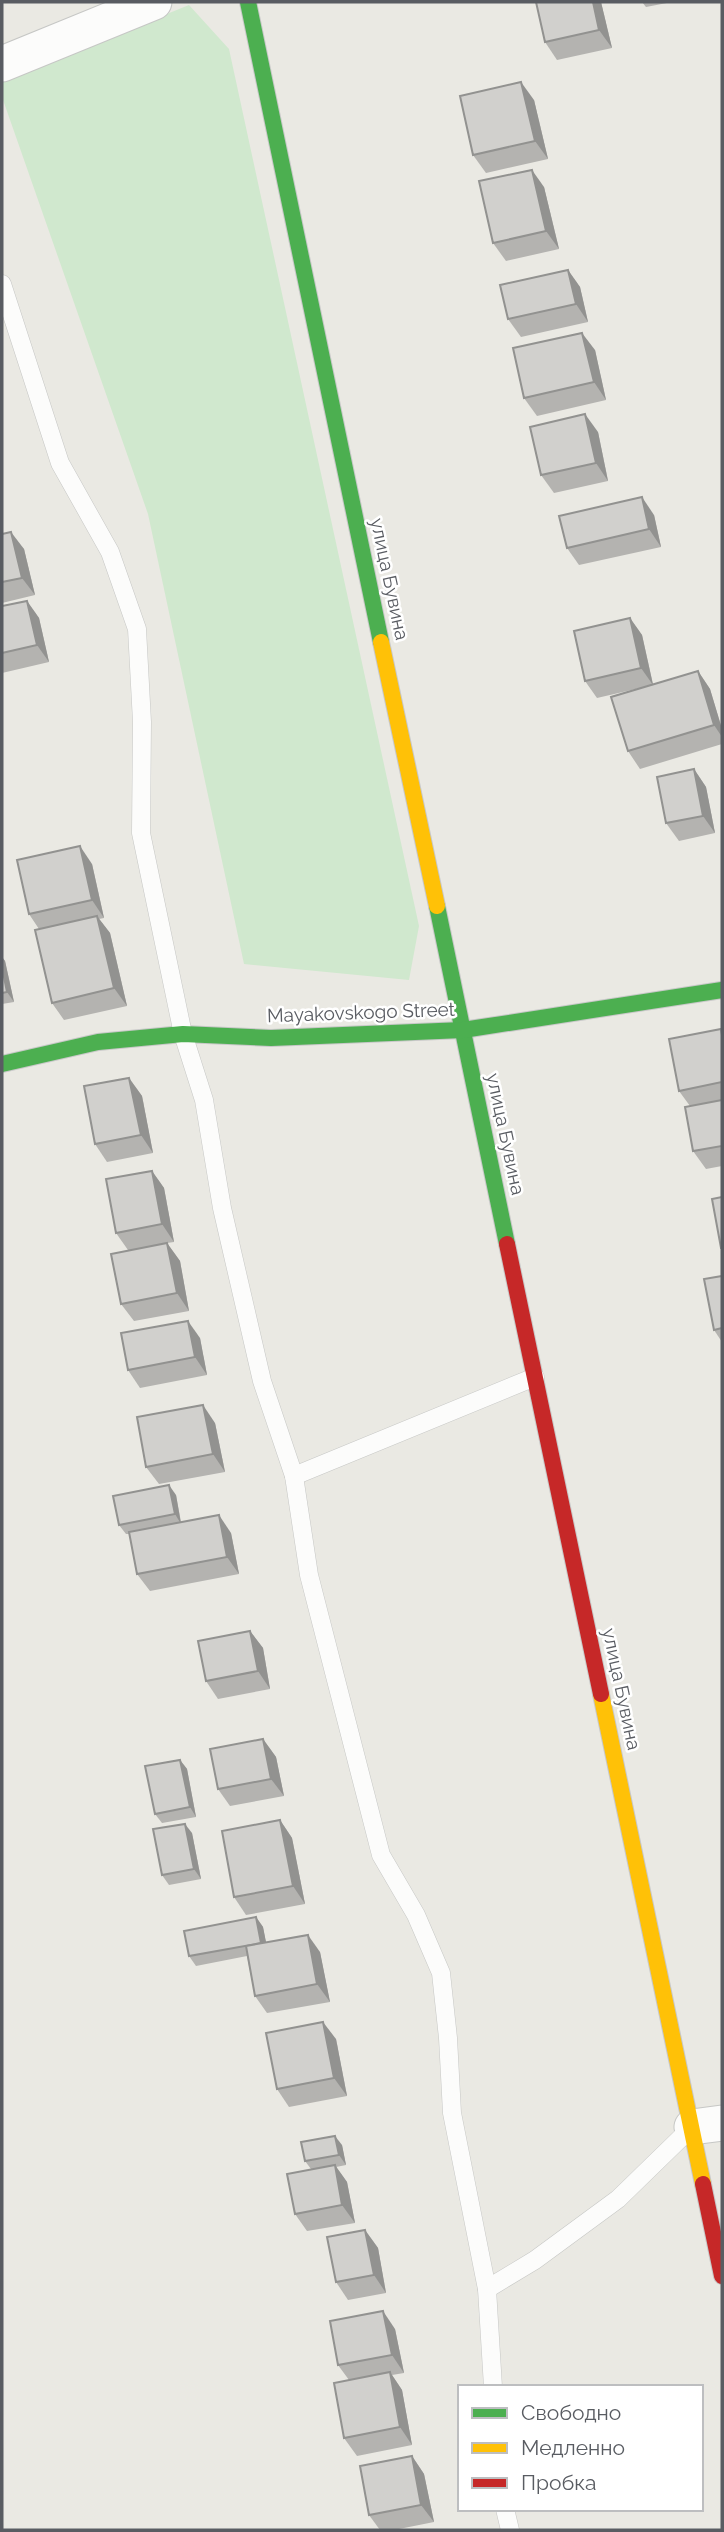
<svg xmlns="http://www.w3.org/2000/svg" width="724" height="2532" viewBox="0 0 724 2532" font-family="Raleway,sans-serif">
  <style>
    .grass { fill: #d0e8ce }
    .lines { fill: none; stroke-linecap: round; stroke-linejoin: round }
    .lane-casing { stroke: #c6c7c5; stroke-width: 19 }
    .street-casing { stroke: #c6c7c5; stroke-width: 37 }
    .fast-casing { stroke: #c8c8c8; stroke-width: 18 }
    .slow-casing { stroke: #c8c8c8; stroke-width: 18 }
    .jam-casing { stroke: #c8c8c8; stroke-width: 18 }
    .lane { stroke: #fcfcfb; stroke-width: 18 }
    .street { stroke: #fcfcfb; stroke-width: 35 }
    .fast { stroke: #4caf50; stroke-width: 16 }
    .slow { stroke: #ffc107; stroke-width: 16 }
    .jam { stroke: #c62828; stroke-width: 16 }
    .wall { fill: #b4b3b0 }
    .shaded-wall { fill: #929290 }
    .building { fill: #d1d0cd; stroke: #929290; stroke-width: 2 }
    .labels { text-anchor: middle; stroke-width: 5; stroke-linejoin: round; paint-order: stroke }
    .street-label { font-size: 19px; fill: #595c62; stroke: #fff }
  </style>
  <rect width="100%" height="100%" fill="#eae9e3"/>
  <polygon class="grass" points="189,5 229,49 419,926 409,980 244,964 148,514 2,97 2,81"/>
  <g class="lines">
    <g class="lane-casing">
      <g id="lane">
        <polyline points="2,284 60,463 110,552 137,629 142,722 141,833 183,1034 204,1100 222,1208 262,1381 294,1476 309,1575 381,1855 416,1915 441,1973 448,2038 452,2113 487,2289 493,2387"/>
        <polyline points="294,1476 535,1377"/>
        <polyline points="487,2289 535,2260 618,2199 692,2127"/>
        <polyline points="505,2509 510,2530"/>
      </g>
    </g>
    <g class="street-casing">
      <g id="street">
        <polyline points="2,64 154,2"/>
        <polyline points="692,2127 722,2123"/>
      </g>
    </g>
    <g class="fast-casing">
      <g id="fast">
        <polyline points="248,2 381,642"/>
        <polyline points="437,906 507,1244"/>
        <polyline points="2,1064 98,1042 183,1034 271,1038 463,1030 722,990"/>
      </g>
    </g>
    <g class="slow-casing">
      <g id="slow">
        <polyline points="381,642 437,906"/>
        <polyline points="601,1694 703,2184"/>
      </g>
    </g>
    <g class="jam-casing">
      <g id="jam">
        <polyline points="507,1244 601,1694"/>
        <polyline points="703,2184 722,2276"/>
      </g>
    </g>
    <use href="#lane" class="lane"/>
    <use href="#street" class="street"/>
    <use href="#fast" class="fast"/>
    <use href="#slow" class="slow"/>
    <use href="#jam" class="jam"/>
  </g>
  <g class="wall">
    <polygon points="536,2 601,2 612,48 557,60 545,42"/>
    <polygon points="642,2 672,2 646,7"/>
    <polygon points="534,100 548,159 486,173 473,155"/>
    <polygon points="544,187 559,249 506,261 493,243"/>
    <polygon points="568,270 580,287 588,322 521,337 508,319"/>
    <polygon points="595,350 606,400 537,416 524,398"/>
    <polygon points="598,432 608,481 554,493 541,475"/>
    <polygon points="654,515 661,547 579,565 567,548"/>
    <polygon points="2,534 24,549 35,595 2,603"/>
    <polygon points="27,601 39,618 49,662 2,673 2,606"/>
    <polygon points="630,618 642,635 653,684 698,671 710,689 722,729 722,744 640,769 628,751 640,688 597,698 585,681"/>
    <polygon points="694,769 706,787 715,833 679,841 666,823"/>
    <polygon points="92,864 104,918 99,919 110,933 127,1006 64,1020 52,1003 39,929 29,914"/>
    <polygon points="2,957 5,961 14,1002 2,1004"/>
    <polygon points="722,1031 722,1166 706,1169 693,1151 690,1106 679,1091"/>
    <polygon points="129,1078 142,1096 153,1153 107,1162 95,1144"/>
    <polygon points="152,1171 164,1188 174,1242 167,1243 180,1261 189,1311 134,1321 121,1304 128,1250 116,1233"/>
    <polygon points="722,1276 722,1342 714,1330"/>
    <polygon points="200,1338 207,1375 140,1388 128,1370"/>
    <polygon points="215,1423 225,1472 159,1484 146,1467"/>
    <polygon points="176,1495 181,1522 231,1533 239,1574 150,1591 137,1574 129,1534 126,1534 119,1525"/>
    <polygon points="250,1631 263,1648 270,1689 218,1699 206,1681"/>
    <polygon points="263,1739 276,1757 284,1796 230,1806 218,1789"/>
    <polygon points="180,1760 187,1769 196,1817 162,1823 155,1814"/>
    <polygon points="280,1820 292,1838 305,1904 246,1915 234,1897"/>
    <polygon points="192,1833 201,1879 169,1885 162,1875"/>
    <polygon points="256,1917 263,1927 266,1943 320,1952 330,2002 267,2013 255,1996 247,1956 196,1966 189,1956"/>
    <polygon points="336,2039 347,2096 289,2107 277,2089"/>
    <polygon points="342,2145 346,2165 336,2167 347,2182 355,2223 307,2231 295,2214 311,2169 305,2161"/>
    <polygon points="365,2230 378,2248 386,2293 348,2300 336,2282"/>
    <polygon points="395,2329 404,2373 392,2375 402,2390 412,2445 357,2456 344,2438 349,2380 338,2365"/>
    <polygon points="412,2456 424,2474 434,2522 394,2530 380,2530 369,2515"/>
  </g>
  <g class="shaded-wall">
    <polygon points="593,2 601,2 612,48 599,30"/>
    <polygon points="521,82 534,100 548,159 535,141"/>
    <polygon points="532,170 544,187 559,249 546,231"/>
    <polygon points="568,270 580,287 588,322 576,304"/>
    <polygon points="582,333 595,350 606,400 594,382"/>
    <polygon points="585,414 598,432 608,481 596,463"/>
    <polygon points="642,497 654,515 661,547 649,529"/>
    <polygon points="11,532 24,549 35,595 22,578"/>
    <polygon points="27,601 39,618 49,662 37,645"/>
    <polygon points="630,618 642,635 653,685 641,668"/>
    <polygon points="698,671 710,689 722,729 722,737 714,725"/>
    <polygon points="694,769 706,787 715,833 703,816"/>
    <polygon points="80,846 92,864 104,918 92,900"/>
    <polygon points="97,916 110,933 127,1006 114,988"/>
    <polygon points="2,957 5,961 14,1002 7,992 2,967"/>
    <polygon points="129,1078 142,1096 153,1153 141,1135"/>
    <polygon points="152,1171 164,1188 174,1242 162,1224"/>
    <polygon points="167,1243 180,1261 189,1311 177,1293"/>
    <polygon points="188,1321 200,1338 207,1375 195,1357"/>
    <polygon points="203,1405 215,1423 225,1472 213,1454"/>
    <polygon points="169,1485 176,1495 181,1524 175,1514"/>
    <polygon points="219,1515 231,1533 239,1574 227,1557"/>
    <polygon points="250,1631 263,1648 270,1689 258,1671"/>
    <polygon points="263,1739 276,1757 284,1796 271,1779"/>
    <polygon points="180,1760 187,1769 196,1817 190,1807"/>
    <polygon points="280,1820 292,1838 305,1904 293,1886"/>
    <polygon points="185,1824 192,1833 201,1879 194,1869"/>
    <polygon points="256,1917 263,1927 268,1952 261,1943"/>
    <polygon points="308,1935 320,1952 330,2002 317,1984"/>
    <polygon points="323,2022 336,2039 347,2096 334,2078"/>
    <polygon points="335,2136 342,2145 346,2165 339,2155"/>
    <polygon points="335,2165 347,2182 355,2223 342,2205"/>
    <polygon points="365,2230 378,2248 386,2293 374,2275"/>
    <polygon points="383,2311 395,2329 404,2373 392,2355"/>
    <polygon points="390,2372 402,2390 412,2445 400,2427"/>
    <polygon points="412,2456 424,2474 434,2522 421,2505"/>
  </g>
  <g class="building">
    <polygon points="536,2 593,2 599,30 545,42"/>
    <polygon points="521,82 535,141 473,155 460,96"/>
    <polygon points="532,170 546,231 493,243 479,181"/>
    <polygon points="568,270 576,304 508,319 500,285"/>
    <polygon points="582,333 594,382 524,398 513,348"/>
    <polygon points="585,414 596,463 541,475 530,427"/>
    <polygon points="642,497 649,529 567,548 559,516"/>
    <polygon points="11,532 22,578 2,582 2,534"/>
    <polygon points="27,601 37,645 2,653 2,606"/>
    <polygon points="630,618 641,668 585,681 574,631"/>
    <polygon points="698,671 714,725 628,751 611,697"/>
    <polygon points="694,769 703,816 666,823 657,777"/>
    <polygon points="80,846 92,900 29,914 17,860"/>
    <polygon points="97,916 114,988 52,1003 35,930"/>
    <polygon points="2,967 7,992 2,993"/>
    <polygon points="721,1029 722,1035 722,1082 679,1091 669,1039"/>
    <polygon points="129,1078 141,1135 95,1144 84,1086"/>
    <polygon points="722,1100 722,1146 693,1151 685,1107"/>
    <polygon points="152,1171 162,1224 116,1233 106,1179"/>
    <polygon points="722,1197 722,1248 721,1248 712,1199"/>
    <polygon points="167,1243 177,1293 121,1304 111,1254"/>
    <polygon points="722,1276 722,1328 714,1330 704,1279"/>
    <polygon points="188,1321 195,1357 128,1370 121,1333"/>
    <polygon points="203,1405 213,1454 146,1467 137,1417"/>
    <polygon points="169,1485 175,1514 119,1525 113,1496"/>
    <polygon points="219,1515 227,1557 137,1574 129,1532"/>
    <polygon points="250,1631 258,1671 206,1681 198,1641"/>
    <polygon points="263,1739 271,1779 218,1789 210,1749"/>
    <polygon points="180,1760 190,1807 155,1814 145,1766"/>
    <polygon points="280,1820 293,1886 234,1897 222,1831"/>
    <polygon points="185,1824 194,1869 162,1875 153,1829"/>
    <polygon points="256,1917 261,1943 189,1956 184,1931"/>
    <polygon points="308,1935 317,1984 255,1996 246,1946"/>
    <polygon points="323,2022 334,2078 277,2089 266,2033"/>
    <polygon points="335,2136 339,2155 305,2161 301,2142"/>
    <polygon points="335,2165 342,2205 295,2214 287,2174"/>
    <polygon points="365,2230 374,2275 336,2282 327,2237"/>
    <polygon points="383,2311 392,2355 338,2365 330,2321"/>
    <polygon points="390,2372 400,2427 344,2438 334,2383"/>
    <polygon points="412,2456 421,2505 369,2515 360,2466"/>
  </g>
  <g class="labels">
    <g class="street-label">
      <text transform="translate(390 579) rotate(78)" y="7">улица Бувина</text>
      <text transform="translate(361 1012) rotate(-2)" y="7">Mayakovskogo Street</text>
      <text transform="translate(506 1134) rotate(78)" y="7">улица Бувина</text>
      <text transform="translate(622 1689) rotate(78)" y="7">улица Бувина</text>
    </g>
  </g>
  <rect width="724" height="2532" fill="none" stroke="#595c62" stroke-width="7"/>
  <rect x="458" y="2385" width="245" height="126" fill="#ffffff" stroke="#bdbec0" stroke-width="2"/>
  <rect x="472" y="2408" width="35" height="10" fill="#4caf50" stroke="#bdbec0" stroke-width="2"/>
  <text x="521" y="2420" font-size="21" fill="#595c62">Свободно</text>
  <rect x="472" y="2443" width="35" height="10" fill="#ffc107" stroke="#bdbec0" stroke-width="2"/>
  <text x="521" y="2455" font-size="21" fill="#595c62">Медленно</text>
  <rect x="472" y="2478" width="35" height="10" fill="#c62828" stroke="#bdbec0" stroke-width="2"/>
  <text x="521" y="2490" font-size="21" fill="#595c62">Пробка</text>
</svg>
